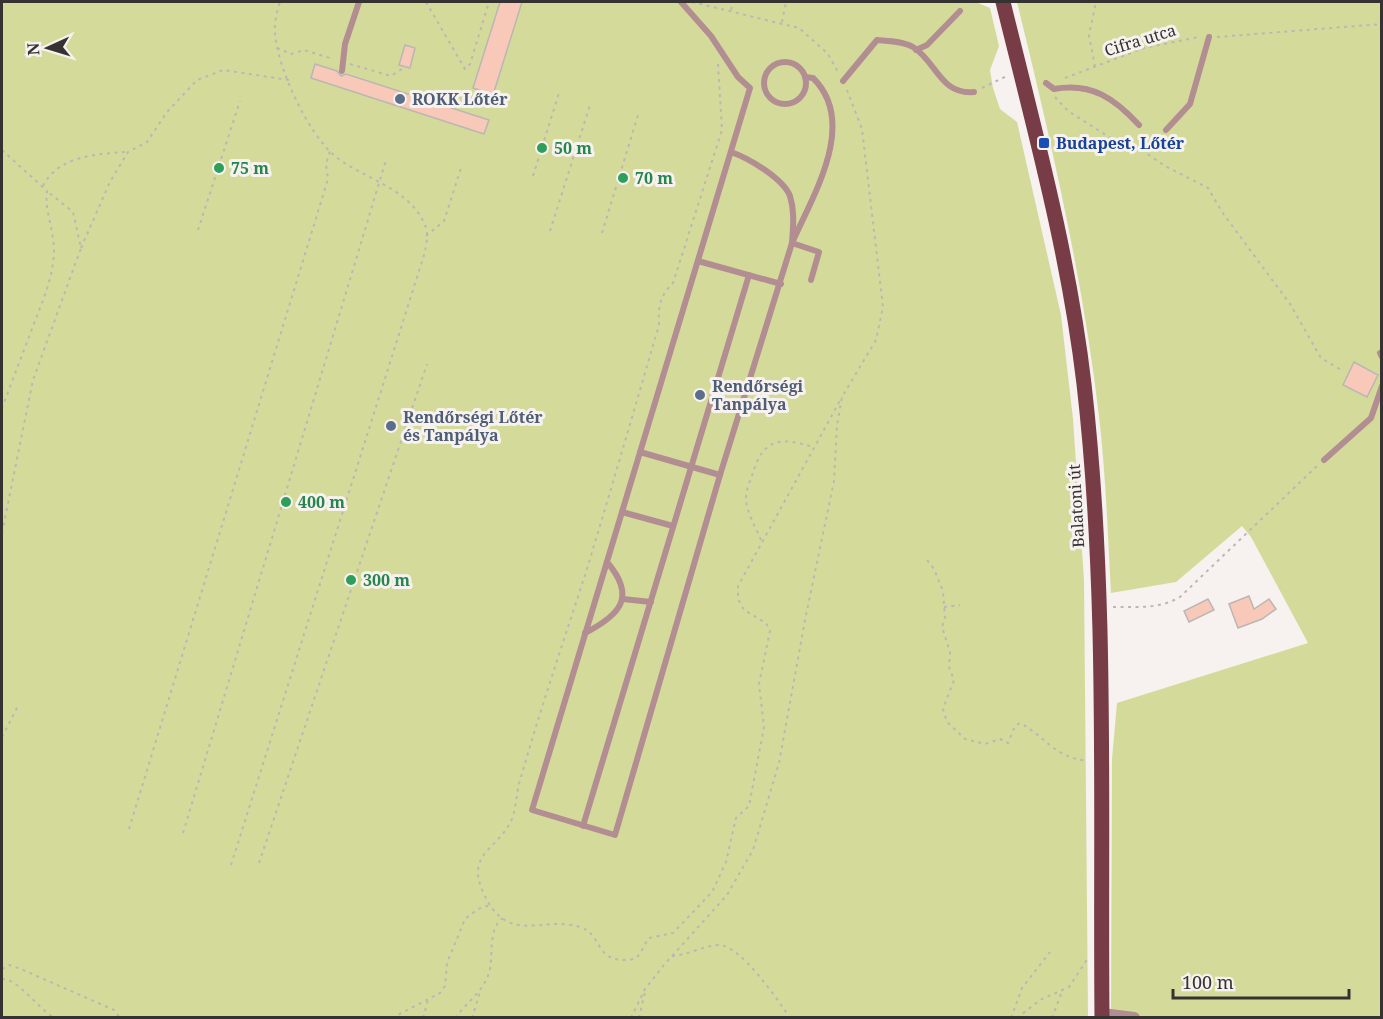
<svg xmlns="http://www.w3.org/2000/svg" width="1383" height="1019" viewBox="0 0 1383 1019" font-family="'Noto Serif',serif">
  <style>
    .green { fill: #d4db9a }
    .building { fill: #f8c9b9; stroke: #bbb6b4; stroke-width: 1.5 }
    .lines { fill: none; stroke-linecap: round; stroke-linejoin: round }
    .path { stroke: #bcb7b5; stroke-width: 2; stroke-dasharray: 3 4.5; stroke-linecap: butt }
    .service { stroke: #b28e92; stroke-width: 6 }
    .minor { stroke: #b28e92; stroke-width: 12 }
    .primary { stroke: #773c45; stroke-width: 15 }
    .service-dot { fill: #5c6f8a; stroke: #f7f1ef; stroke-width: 2 }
    .transit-dot { fill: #1a4fb4; stroke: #f7f1ef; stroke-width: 2 }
    .leisure-dot { fill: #2e9e5b; stroke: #f7f1ef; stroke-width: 2 }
    .labels { text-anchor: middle; stroke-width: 6; stroke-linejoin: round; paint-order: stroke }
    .street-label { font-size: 16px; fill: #353332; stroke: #f7f1ef }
    .service-label { font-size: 16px; font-weight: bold; fill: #4e5e75; stroke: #f7f1ef; text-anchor: start }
    .transit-label { font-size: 16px; font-weight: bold; fill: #164399; stroke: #f7f1ef; text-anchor: start }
    .leisure-label { font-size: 16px; font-weight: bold; fill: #27864d; stroke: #f7f1ef; text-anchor: start }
  </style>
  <rect width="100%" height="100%" fill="#f7f1ef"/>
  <g class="green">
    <polygon points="2,2 976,2 990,8 999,46 990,70 993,88 1000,109 1017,122 1061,315 1073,419 1084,580 1088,1017 2,1017"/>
    <path d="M 1017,2 L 1381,2 L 1381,1017 L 1111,1017 L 1112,759 L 1117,703 L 1308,643 L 1251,537 L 1242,526 L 1176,582 L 1111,593 C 1108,538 1106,481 1100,425 C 1084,282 1051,141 1017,2 Z"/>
  </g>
  <g class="building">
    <polygon points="500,2 522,2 493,95 473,88"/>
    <polygon points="405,45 415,48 410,68 399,65"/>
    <polygon points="315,64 337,71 341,76 346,74 489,120 484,134 311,78"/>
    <polygon points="1354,362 1378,375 1367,397 1343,385"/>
    <polygon points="1249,596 1254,609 1269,599 1276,609 1262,619 1238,628 1229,604"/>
    <polygon points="1208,599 1214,610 1189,622 1184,611"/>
  </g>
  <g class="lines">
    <g class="path">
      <polyline points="426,2 465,69 470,64 489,2"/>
      <polyline points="692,2 799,28 828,54 839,74"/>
      <polyline points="731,10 733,2"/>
      <polyline points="782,22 786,2"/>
      <polyline points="1217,37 1382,24"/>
      <polyline points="277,48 291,54 304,50 333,59"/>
      <polyline points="350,64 391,76 402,69"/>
      <path d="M 718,64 L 722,130 L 673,283 C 660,296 658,306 659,325 C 635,407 611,490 586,572 C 563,643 539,713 519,784 C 516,796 516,813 510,823 C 496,850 466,854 483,892 C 507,947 542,915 580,927 C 602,934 595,960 624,960 C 628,960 633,960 637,957 C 641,954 645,943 649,938 L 673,933 L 712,892 L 726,862 L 736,818 L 749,806 L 764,727 L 759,684 L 770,631 L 766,623 L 744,610 L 738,599 L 738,586 L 842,397"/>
      <polyline points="1095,67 1089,35 1096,2"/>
      <polyline points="1065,78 1144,48 1199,37"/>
      <polyline points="982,88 1009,75"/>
      <polyline points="1055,97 1068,111 1120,144 1130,142 1165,166 1208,188 1222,212 1290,304 1321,358 1343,371"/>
      <path d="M 2,150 L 47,191 C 45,209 51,222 53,239 C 56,257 51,276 46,292 L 2,408"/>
      <polyline points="533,176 559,93"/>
      <path d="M 43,186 C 58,156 96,154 126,152"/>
      <polyline points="198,230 240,101"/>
      <polyline points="550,231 590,105"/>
      <polyline points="602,233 638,115"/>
      <polyline points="426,236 444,221 462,165"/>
      <polyline points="81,248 110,182 128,152 147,142 167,112 197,80 223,70 289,80"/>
      <polyline points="2,533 33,380 81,248 73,212 47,191"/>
      <path d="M 761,540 C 756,528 747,513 746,500 C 745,492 750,481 753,473 C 763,438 781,437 813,447"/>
      <path d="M 927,560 L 934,569 L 943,591 L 945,618 L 942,627 L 950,652 L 949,667 L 954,680 L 943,709 L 947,722 L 965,739 L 985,744 L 1000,739 L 1008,743 L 1015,726 L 1020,723 C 1048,738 1051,756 1088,761"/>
      <polyline points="944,607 960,605"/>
      <path d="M 1113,607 C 1137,607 1160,609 1180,597 L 1317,466"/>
      <polyline points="2,737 18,706"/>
      <polyline points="129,829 328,179 326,164 330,151"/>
      <polyline points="183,833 386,160"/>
      <polyline points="259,863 427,364"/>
      <path d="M 231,865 L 425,252 C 426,244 429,233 425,225 C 409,187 363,179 335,156 C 308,134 277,67 275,33 C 274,23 277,11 280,2"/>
      <path d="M 672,956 C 688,955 703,946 718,945 C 740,944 778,1000 790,1018"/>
      <polyline points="2,969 9,965 21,969 114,1010 120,1018"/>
      <path d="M 2,979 C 17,978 38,1008 54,1018"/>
      <polyline points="392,1018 440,993 445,986 447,963 465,919 478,909 490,905"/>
      <polyline points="423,1018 428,1000"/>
      <path d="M 455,1018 C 467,1002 483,992 489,973 C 494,957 487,929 503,918"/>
      <polyline points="472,1018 480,992"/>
      <polyline points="631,1018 645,989 664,965 727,895 753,850 779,763 805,620 834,481 837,425 842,397 876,340 883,307 862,129 847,90"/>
      <polyline points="639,1018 645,992"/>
      <polyline points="1011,1018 1022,988 1050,952"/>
      <polyline points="1017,1018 1040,1000 1069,987 1088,958"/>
      <polyline points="1052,1018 1063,989"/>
    </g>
    <g class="service">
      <path d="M 681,2 L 711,36 L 738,77 L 750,88 C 677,328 605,570 532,810 L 615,835 L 720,475 L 792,243 C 793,227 795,212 790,196 C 783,178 748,158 731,152"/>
      <polyline points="916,50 927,45 960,11"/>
      <circle cx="785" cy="83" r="21"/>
      <polyline points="342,71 345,44 359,2"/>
      <path d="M 805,77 L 813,78 C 859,123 812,197 792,243 L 819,252 L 811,280"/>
      <path d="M 843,81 L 877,40 C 888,41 903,41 913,47 C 937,62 940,95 974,92"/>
      <path d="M 1046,83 L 1054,89 C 1092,82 1115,99 1139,125"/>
      <polyline points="1166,130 1190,104 1209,37"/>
      <polyline points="698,261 781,284"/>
      <polyline points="1380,353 1382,357"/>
      <polyline points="640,452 720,475"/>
      <polyline points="1324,460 1371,418 1382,386"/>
      <polyline points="622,512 673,526"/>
      <polyline points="623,599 651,602"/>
      <path d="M 585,633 C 620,615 637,597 607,562"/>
      <polyline points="583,826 749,275"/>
    </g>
    <polyline class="minor" points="1102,1014 1134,1018"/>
    <path class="primary" d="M 1003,2 C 1034,128 1069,255 1084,384 C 1108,593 1100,808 1102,1018"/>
  </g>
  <g class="service-dot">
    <circle cx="400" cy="99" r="6"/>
    <circle cx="700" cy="395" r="6"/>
    <circle cx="391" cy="426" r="6"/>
  </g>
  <rect class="transit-dot" x="1038" y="137" width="12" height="12" rx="3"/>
  <g class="leisure-dot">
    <circle cx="542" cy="148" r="6"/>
    <circle cx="219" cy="168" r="6"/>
    <circle cx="623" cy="178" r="6"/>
    <circle cx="286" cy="502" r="6"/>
    <circle cx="351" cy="580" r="6"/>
  </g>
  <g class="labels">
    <g class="street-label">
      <text transform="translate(1140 40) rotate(-17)" y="6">Cifra utca</text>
      <text transform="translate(1076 506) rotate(-93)" y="6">Balatoni út</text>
    </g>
    <g class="service-label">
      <text x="412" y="105">ROKK Lőtér</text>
      <text x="712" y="392">Rendőrségi<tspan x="712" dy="18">Tanpálya</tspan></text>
      <text x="403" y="423">Rendőrségi Lőtér<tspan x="403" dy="18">és Tanpálya</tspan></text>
    </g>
    <g class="transit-label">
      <text x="1056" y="149">Budapest, Lőtér</text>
    </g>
    <g class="leisure-label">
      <text x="554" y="154">50 m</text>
      <text x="231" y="174">75 m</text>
      <text x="635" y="184">70 m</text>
      <text x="298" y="508">400 m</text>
      <text x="363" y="586">300 m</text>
    </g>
  </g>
  <rect width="1383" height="1019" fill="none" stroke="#353332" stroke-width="6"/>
  <g transform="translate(48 48) rotate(266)" stroke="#f7f1ef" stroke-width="4.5" paint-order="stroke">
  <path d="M0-4.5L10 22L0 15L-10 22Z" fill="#353332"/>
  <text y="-9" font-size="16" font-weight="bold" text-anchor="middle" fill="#353332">N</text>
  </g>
  <path d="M1173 989v9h176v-9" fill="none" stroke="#353332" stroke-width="3"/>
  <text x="1182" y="989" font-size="18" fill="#353332" stroke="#f7f1ef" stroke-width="4.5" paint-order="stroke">100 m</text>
</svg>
